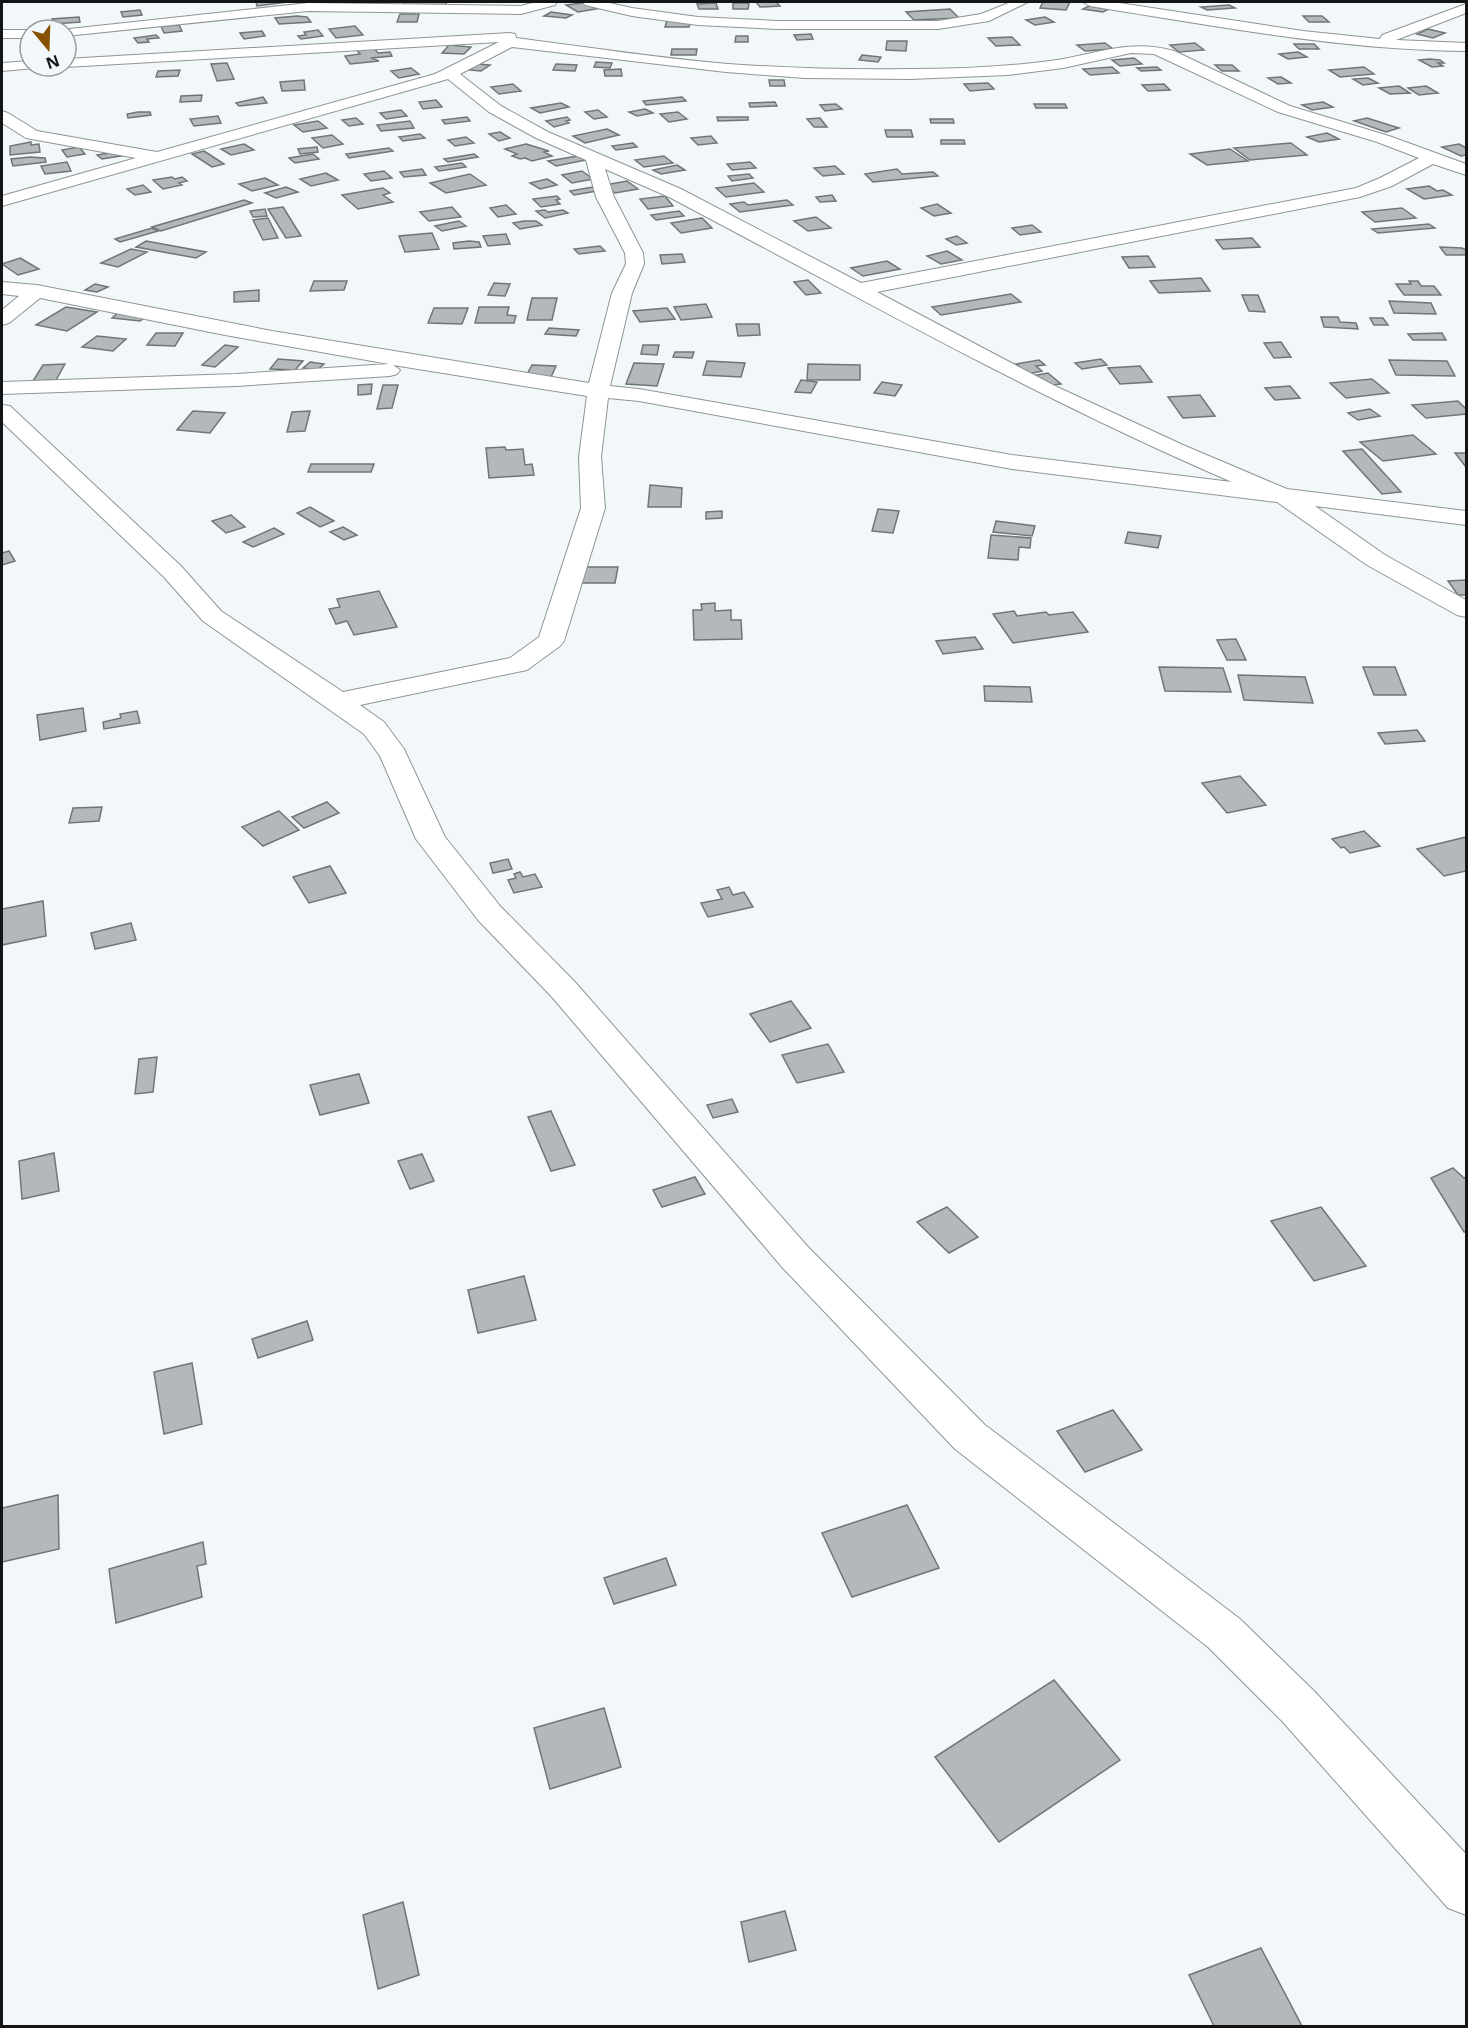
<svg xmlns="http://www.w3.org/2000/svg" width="1468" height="2028" viewBox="0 0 1468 2028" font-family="'Open Sans',sans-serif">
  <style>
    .building { fill: #b3b9ba; stroke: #707677; stroke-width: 1.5 }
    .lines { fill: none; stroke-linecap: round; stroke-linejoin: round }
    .minor-casing { stroke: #8f9596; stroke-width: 2 }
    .minor { fill: #fff; fill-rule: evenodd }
  </style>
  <rect width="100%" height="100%" fill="#f2f8fa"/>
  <g class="building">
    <polygon points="256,2 288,2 257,6"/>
    <polygon points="405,2 447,2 445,5 403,5"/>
    <polygon points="590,2 602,8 578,12 566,5"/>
    <polygon points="756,2 776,2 780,6 760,7"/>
    <polygon points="1043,2 1070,2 1066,10 1040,8"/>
    <polygon points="716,3 718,9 699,9 697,4"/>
    <polygon points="733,3 749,3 748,9 733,9"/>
    <polygon points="1229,5 1235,8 1207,10 1201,7"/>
    <polygon points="1089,6 1109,9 1103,12 1083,9"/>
    <polygon points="950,9 959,18 914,20 906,12"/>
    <polygon points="140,10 142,15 123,17 121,12"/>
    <polygon points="551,12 572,15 566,18 544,16"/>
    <polygon points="400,14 419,14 417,22 397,22"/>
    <polygon points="297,16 307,17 311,22 279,24 275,18"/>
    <polygon points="1303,16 1322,16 1329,22 1309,22"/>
    <polygon points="79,17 80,22 53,24 52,19"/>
    <polygon points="1045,17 1054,22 1035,25 1026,20"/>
    <polygon points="667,20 691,21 689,27 665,27"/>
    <polygon points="179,25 182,31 164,33 161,26"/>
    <polygon points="355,26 363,35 336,38 329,29"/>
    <polygon points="1428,29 1445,33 1433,38 1417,34"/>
    <polygon points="318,30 323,36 301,39 298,36 306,35 304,32"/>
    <polygon points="262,31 265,36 244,39 240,33"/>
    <polygon points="811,34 813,39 797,40 794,35"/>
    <polygon points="156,35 159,38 147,39 149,42 138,43 134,38"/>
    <polygon points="736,36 748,36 748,42 735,42"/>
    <polygon points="1012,37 1020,45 996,46 988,38"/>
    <polygon points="887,41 907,41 906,51 886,50"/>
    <polygon points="1105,43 1113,49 1085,51 1077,45"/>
    <polygon points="1195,43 1204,50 1179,52 1170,45"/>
    <polygon points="1294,44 1314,44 1319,49 1299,49"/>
    <polygon points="449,45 471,47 464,54 442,53"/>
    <polygon points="374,48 378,53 390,52 392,56 371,58 379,61 350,64 345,56 360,54 356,49"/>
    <polygon points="672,49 697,49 696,55 671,55"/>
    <polygon points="1298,52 1307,57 1288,59 1279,54"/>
    <polygon points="862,55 881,57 878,62 859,60"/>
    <polygon points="1134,58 1142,64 1120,66 1112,60"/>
    <polygon points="1430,59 1440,60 1444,63 1438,63 1443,66 1432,67 1419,60"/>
    <polygon points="596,62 612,63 610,68 594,67"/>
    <polygon points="227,63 234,79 217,81 211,64"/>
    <polygon points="478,64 490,65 481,71 469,70"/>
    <polygon points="556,64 577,65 575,71 553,70"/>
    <polygon points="1215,65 1232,65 1239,71 1222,71"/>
    <polygon points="1112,67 1119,73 1090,75 1083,69"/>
    <polygon points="1157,67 1161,70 1141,71 1137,68"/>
    <polygon points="1364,67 1374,74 1340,77 1329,70"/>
    <polygon points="411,68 419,74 399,78 391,71"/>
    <polygon points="621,69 622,76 605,76 604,70"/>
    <polygon points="180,70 178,76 156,77 158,71"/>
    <polygon points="1281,77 1291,83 1278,84 1268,78"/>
    <polygon points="1368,78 1378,83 1363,85 1353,79"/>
    <polygon points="304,80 305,90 282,91 280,82"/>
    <polygon points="769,80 784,80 785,86 770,86"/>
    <polygon points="988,83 994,89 970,91 964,84"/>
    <polygon points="513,84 521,91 499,94 491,87"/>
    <polygon points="1164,84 1170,90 1148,91 1142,85"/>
    <polygon points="1399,86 1410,93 1390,94 1379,88"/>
    <polygon points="1426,86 1438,93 1419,95 1408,88"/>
    <polygon points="202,95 201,101 180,102 181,96"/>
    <polygon points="263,97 267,103 239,106 236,103"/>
    <polygon points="682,97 686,101 646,105 643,101"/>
    <polygon points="436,100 442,107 423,109 419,102"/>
    <polygon points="775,102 777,106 750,107 749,103"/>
    <polygon points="1323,102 1333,107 1312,110 1302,105"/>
    <polygon points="561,103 569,107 540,113 531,108"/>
    <polygon points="836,104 842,109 825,111 820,105"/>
    <polygon points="1034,104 1065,104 1067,108 1036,108"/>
    <polygon points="645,109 653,113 637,116 629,112"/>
    <polygon points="401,110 407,116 386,119 380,113"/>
    <polygon points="598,110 607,117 594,119 585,112"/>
    <polygon points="138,112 150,112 151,115 128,118 127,114"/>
    <polygon points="678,112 687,119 669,122 660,114"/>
    <polygon points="218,116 221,123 194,126 190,119"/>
    <polygon points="467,117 470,121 445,124 442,120"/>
    <polygon points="567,117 570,120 566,121 569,123 554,127 546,121"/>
    <polygon points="717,117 748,117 748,120 718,121"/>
    <polygon points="356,118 363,124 349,126 342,120"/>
    <polygon points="820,118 827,127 814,127 807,119"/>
    <polygon points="1367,118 1399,128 1386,132 1354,121"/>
    <polygon points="930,119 953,119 954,123 931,123"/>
    <polygon points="318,121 327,128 303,132 294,125"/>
    <polygon points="410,121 414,128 381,131 377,125"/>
    <polygon points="607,129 619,135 585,143 573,136"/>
    <polygon points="885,130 911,130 913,137 887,137"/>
    <polygon points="500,132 510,138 499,141 489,134"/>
    <polygon points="1327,133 1339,139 1319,142 1307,137"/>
    <polygon points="420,134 425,138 403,141 399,137"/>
    <polygon points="332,135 343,144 323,148 312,138"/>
    <polygon points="711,136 717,143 698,145 691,138"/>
    <polygon points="466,137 474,143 455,146 448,140"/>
    <polygon points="941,140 964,140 965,144 941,144"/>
    <polygon points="31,142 31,145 39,144 40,152 10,155 10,146"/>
    <polygon points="633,143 637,147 616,150 612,146"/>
    <polygon points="1291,143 1307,155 1250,160 1234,148"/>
    <polygon points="244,144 254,150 231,155 221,149"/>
    <polygon points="526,144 549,151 544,152 552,156 532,161 525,158 520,159 512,156 517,154 505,149"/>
    <polygon points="1459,144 1466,148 1466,155 1461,156 1442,147"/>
    <polygon points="79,147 85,154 67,157 62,150"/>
    <polygon points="317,147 318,152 300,154 298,149"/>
    <polygon points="389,148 393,151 349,158 346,154"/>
    <polygon points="1230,149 1248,161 1207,165 1190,154"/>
    <polygon points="122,151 127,155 102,159 97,155"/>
    <polygon points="204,151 224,164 212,167 192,154"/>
    <polygon points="313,154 319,159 295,163 289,158"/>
    <polygon points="474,154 478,157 448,162 444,159"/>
    <polygon points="578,156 586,160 556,166 548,161"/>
    <polygon points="664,156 673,163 644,167 635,160"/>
    <polygon points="30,157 45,158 46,162 13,166 11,159"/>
    <polygon points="67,162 71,171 45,174 41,166"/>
    <polygon points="750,162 756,168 732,170 727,164"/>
    <polygon points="462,163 466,167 439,171 435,167"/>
    <polygon points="677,165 685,170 661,174 653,170"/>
    <polygon points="835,166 844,174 823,176 814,168"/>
    <polygon points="422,169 426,175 404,177 400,172"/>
    <polygon points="897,169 902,174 933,172 938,176 873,182 865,174"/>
    <polygon points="384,171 392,178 371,181 364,174"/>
    <polygon points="582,171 593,179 572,183 562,175"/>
    <polygon points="326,173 338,180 311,186 300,179"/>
    <polygon points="470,174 486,185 446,193 430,183"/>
    <polygon points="749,174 753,178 732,181 728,176"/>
    <polygon points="172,177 175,179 182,177 187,181 179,183 182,185 163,189 153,180"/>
    <polygon points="265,178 278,185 252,191 239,184"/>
    <polygon points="547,179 557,185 540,189 530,183"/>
    <polygon points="627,181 638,189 615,193 605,185"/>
    <polygon points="754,183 764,192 726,197 716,188"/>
    <polygon points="143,185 151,192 135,195 127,189"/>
    <polygon points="1429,186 1437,191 1443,190 1452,195 1424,199 1407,189"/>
    <polygon points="286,187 298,192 276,198 265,193"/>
    <polygon points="593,187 597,191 574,195 570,191"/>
    <polygon points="383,188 390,193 383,195 393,202 358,209 342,195"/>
    <polygon points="832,195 836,201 820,202 816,197"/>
    <polygon points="557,196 560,199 556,200 560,204 541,207 533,199"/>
    <polygon points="665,196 673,206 648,209 640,199"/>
    <polygon points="244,200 252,203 161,231 152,227"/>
    <polygon points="787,200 793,205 740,212 730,204 744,202 748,205"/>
    <polygon points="937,204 951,213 934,216 921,208"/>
    <polygon points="506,205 516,214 498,217 490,208"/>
    <polygon points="283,207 301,236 286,238 268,209"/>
    <polygon points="452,207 461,217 429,221 420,212"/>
    <polygon points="1402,208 1416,218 1375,222 1362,212"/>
    <polygon points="265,209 267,216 253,217 250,211"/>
    <polygon points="545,210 548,212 563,210 568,213 545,218 536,211"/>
    <polygon points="679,211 684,216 656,220 651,215"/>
    <polygon points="816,217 831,228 808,231 794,221"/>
    <polygon points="268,218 278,238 263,240 253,220"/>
    <polygon points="702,218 712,228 681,233 671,223"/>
    <polygon points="459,221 466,226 442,231 435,226"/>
    <polygon points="524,221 536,221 542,225 520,229 513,223"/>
    <polygon points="1429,224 1435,228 1378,233 1372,229"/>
    <polygon points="1032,225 1041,232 1020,235 1012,228"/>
    <polygon points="152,228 158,231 120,242 115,239"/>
    <polygon points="432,233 439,249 405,252 399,236"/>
    <polygon points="506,234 510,244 488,246 483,236"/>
    <polygon points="957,236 967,243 956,245 946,239"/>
    <polygon points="1252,238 1260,247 1223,249 1216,240"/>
    <polygon points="146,241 206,252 196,258 136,247"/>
    <polygon points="469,241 479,242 481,247 454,249 453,243"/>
    <polygon points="600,246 605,251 579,254 574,249"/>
    <polygon points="1440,247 1462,248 1466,250 1466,255 1446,255"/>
    <polygon points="131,249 147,252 118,267 101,263"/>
    <polygon points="947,251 962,260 941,264 927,256"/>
    <polygon points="682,254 685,262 662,264 660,255"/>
    <polygon points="1148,256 1155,267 1129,268 1122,257"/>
    <polygon points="20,258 39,269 18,275 2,264"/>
    <polygon points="887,261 900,269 863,276 851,268"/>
    <polygon points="1201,278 1210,291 1159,293 1150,281"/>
    <polygon points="808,280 821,293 806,295 794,282"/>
    <polygon points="314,281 347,281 344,290 310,291"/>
    <polygon points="1409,281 1418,281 1421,286 1434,286 1441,295 1404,295 1396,284 1411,284"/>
    <polygon points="494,283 510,284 505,296 488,295"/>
    <polygon points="95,284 108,287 97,292 85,290"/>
    <polygon points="259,290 259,301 234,302 234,292"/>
    <polygon points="1011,294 1021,302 941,315 932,307"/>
    <polygon points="1242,295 1258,295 1265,312 1249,311"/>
    <polygon points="532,298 557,298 552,320 527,320"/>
    <polygon points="1389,301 1431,303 1436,314 1394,313"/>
    <polygon points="706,304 712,317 681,320 674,307"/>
    <polygon points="66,307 97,312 67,331 36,325"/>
    <polygon points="479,307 509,307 507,315 516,316 514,323 475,323"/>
    <polygon points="434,308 468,308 462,324 428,323"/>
    <polygon points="667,308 675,319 640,322 633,311"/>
    <polygon points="119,312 147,316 140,321 112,318"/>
    <polygon points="1321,317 1338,317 1340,322 1356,323 1358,329 1324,327"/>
    <polygon points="1370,318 1383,318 1388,325 1374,325"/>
    <polygon points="736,324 759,324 760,335 738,336"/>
    <polygon points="549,328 579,330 576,336 545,334"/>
    <polygon points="156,333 183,333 175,346 147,345"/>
    <polygon points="1442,333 1446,340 1413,340 1408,334"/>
    <polygon points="97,336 126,339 113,351 82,347"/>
    <polygon points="1281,342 1291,357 1274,358 1264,343"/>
    <polygon points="225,345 238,347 215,367 202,365"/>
    <polygon points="643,345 659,345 657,355 641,354"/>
    <polygon points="675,352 694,352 692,358 673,357"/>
    <polygon points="278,359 303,361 295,370 270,369"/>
    <polygon points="1101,359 1107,365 1082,369 1075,363"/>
    <polygon points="1039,360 1045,365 1036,366 1042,371 1028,374 1016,364"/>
    <polygon points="1389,360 1447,361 1455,376 1396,375"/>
    <polygon points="707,361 745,363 741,377 703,375"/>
    <polygon points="310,362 324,364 317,370 303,368"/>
    <polygon points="634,363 664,364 657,386 626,384"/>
    <polygon points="65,364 56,380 33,381 43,365"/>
    <polygon points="808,364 860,365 860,380 807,380"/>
    <polygon points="532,365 556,366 551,377 526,376"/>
    <polygon points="1140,366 1152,382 1120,384 1108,368"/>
    <polygon points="1048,373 1061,384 1045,386 1032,376"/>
    <polygon points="1372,379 1389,393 1346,398 1330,383"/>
    <polygon points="801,380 817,382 811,393 795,392"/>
    <polygon points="882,382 902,385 895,396 874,393"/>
    <polygon points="372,384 371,394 358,395 358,385"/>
    <polygon points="383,385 398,385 392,408 377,409"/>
    <polygon points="1290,386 1300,398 1275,400 1265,388"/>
    <polygon points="1200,395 1215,416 1183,418 1168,397"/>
    <polygon points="1458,401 1466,409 1466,414 1426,418 1412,405"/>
    <polygon points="1370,409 1380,416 1358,420 1348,413"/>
    <polygon points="193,411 225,413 210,433 177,430"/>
    <polygon points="310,411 305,431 287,432 292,412"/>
    <polygon points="1413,435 1436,454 1383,461 1360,442"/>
    <polygon points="505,447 506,450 523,449 525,465 532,464 534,475 489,478 486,448"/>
    <polygon points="1362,449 1401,492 1382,494 1343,451"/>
    <polygon points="1455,453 1466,453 1466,467"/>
    <polygon points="311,464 374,464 371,472 308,472"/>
    <polygon points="650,485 682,488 681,507 648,507"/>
    <polygon points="310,507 334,521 320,527 297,513"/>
    <polygon points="878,509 899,511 893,533 872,531"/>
    <polygon points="722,511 722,518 706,519 706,512"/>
    <polygon points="231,515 245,527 226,533 212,521"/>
    <polygon points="996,521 1035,526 1032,536 993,532"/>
    <polygon points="343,527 357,535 344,540 330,532"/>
    <polygon points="274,528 284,534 253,547 243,542"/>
    <polygon points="1128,532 1161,536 1158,548 1125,543"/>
    <polygon points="991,535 1031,538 1030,548 1019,547 1018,560 988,558"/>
    <polygon points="9,551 15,561 2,565 2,553"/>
    <polygon points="576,567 618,567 615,583 572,583"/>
    <polygon points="1466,580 1466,595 1458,595 1448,581"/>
    <polygon points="379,591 397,627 354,635 347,621 336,624 329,609 340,607 337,599"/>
    <polygon points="715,603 715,611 731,610 731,620 741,620 742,639 694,640 693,610 702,610 701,604"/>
    <polygon points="1014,611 1017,616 1046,612 1049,615 1073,612 1088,632 1013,643 993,614"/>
    <polygon points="975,637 983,649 943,654 936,641"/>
    <polygon points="1236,639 1246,660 1227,660 1217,640"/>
    <polygon points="1159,667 1223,668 1231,692 1165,691"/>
    <polygon points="1363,667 1395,667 1406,695 1374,695"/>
    <polygon points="1238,675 1305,677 1313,703 1244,700"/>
    <polygon points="984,686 1030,687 1032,702 985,701"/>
    <polygon points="83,708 86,731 40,740 37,715"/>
    <polygon points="137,711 140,723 104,729 103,722 121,718 120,714"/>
    <polygon points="1417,730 1425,741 1385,744 1378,733"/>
    <polygon points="1240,776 1266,805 1227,813 1202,783"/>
    <polygon points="327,802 339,813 304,828 292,817"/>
    <polygon points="102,807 99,821 69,823 73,808"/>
    <polygon points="279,811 299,830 263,846 242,827"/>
    <polygon points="1364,831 1380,846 1350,853 1344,847 1341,848 1332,839"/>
    <polygon points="1466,837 1466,871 1444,876 1417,849"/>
    <polygon points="508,859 512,869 493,873 490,863"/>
    <polygon points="330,866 346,893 309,903 293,877"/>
    <polygon points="520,872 523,877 535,874 542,887 514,893 508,880 516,878 514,874"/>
    <polygon points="729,887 733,895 744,892 753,907 708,917 701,903 722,899 717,890"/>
    <polygon points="43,901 46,936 2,945 2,909"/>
    <polygon points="131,923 136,940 95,949 91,933"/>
    <polygon points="791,1001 811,1028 770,1042 750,1014"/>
    <polygon points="828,1044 844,1072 797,1083 782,1055"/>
    <polygon points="157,1057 153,1092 135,1094 139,1059"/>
    <polygon points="359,1074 369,1103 320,1115 310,1085"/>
    <polygon points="732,1099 738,1112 713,1118 707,1105"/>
    <polygon points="551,1111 575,1165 551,1171 528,1117"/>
    <polygon points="54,1153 59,1191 22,1199 19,1161"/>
    <polygon points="422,1154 434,1181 410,1189 398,1161"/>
    <polygon points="1453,1168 1464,1178 1466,1177 1466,1232 1464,1232 1431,1178"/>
    <polygon points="695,1177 705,1194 662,1207 653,1190"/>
    <polygon points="947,1207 978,1237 949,1253 917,1222"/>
    <polygon points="1321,1207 1366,1266 1314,1281 1271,1221"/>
    <polygon points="524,1276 536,1320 478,1333 468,1290"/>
    <polygon points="307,1321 313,1340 258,1358 252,1339"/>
    <polygon points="192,1363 202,1424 164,1434 154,1372"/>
    <polygon points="1113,1410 1142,1450 1085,1472 1057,1431"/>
    <polygon points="58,1495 59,1549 2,1562 2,1508"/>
    <polygon points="907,1505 939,1568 852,1597 822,1533"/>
    <polygon points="203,1542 206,1564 197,1566 202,1597 116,1623 109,1569"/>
    <polygon points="666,1558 676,1585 614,1604 604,1578"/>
    <polygon points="1054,1680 1120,1760 999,1842 935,1757"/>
    <polygon points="604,1708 621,1767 550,1789 534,1728"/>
    <polygon points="403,1902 419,1975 378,1989 363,1915"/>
    <polygon points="785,1911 796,1950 749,1962 741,1922"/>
    <polygon points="1261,1948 1302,2026 1214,2026 1189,1975"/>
  </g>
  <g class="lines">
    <g class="minor-casing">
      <g id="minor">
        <polygon points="536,2 557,2 555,5 521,14 308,11 66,36 66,30 60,30 308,3 521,6"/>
        <polygon points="583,2 605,2 632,8 698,17 778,21 938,21 981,14 1011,2 1028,2 989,21 938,29 778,29 698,25 632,16 585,5"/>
        <path d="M 1083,2 L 1113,2 L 1303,31 L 1380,39 L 1382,35 L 1466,4 L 1466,13 L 1396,40 L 1466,43 L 1466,51 C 1340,50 1215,26 1090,6 Z"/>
        <polygon points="2,30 31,30 30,38 2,38"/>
        <path d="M 510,33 L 515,34 L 516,38 C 587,47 657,58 728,64 C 788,68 849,70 909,69 C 956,69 1003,67 1050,61 C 1095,55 1128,38 1174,51 L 1290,106 L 1389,136 L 1466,164 L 1466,175 L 1433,164 L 1392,186 L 1360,197 L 877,292 L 1055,386 L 1183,445 L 1287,489 L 1466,511 L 1466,525 L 1315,506 L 1385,555 L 1466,600 L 1466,617 L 1457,615 L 1367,565 L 1277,502 L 1012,469 L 639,401 L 608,398 L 601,457 L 605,508 L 564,641 L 560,646 L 527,670 L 360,705 L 384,722 L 404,749 L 445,837 L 500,906 L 574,981 L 808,1247 L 985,1425 L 1240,1619 L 1314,1691 L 1466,1854 L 1466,1915 L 1448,1908 L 1282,1721 L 1208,1647 L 955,1449 L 782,1267 L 552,997 L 478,920 L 416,839 L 380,756 L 364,734 L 203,621 L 163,576 L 2,422 L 2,405 L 10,406 L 181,566 L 221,611 L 343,692 L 510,658 L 539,637 L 581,508 L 579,457 L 587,396 L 393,365 L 400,370 L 397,374 L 390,376 L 236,386 L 2,394 L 2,382 L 236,374 L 389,364 L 225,335 L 40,298 L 9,323 L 2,325 L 2,310 L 19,296 L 2,294 L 2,282 L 37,285 L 272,331 L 589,383 L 612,293 L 626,264 L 625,253 L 596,197 L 586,160 L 536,138 L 489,112 L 448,79 L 2,206 L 2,196 L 136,158 L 26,138 L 2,123 L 2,111 L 8,113 L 37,131 L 157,152 L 435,74 L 499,42 L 66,67 L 61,66 L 66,66 L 66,59 ZM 512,47 L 726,72 L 805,78 L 910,79 L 1008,75 L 1063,68 L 1131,53 L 1154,54 L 1278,112 L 1377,142 L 1419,158 L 1380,178 L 1356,188 L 861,283 L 681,189 L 548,132 L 501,106 L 460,74 ZM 605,169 L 669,197 C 855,295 1038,399 1232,482 L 1012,455 L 639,389 L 610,386 L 632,293 L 644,264 L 643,253 L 614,197 Z"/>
        <polygon points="30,61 30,66 37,66 35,68 2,71 2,63"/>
      </g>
    </g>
    <use href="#minor" class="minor"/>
  </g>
  <rect width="1468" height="2028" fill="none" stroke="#121415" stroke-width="6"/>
  <g transform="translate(48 48) rotate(161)"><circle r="28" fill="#f2f8fa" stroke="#989d9e" stroke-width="1.5"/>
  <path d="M0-4.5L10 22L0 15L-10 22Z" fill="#875200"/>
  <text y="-9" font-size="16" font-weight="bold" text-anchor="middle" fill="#121415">N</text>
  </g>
</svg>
